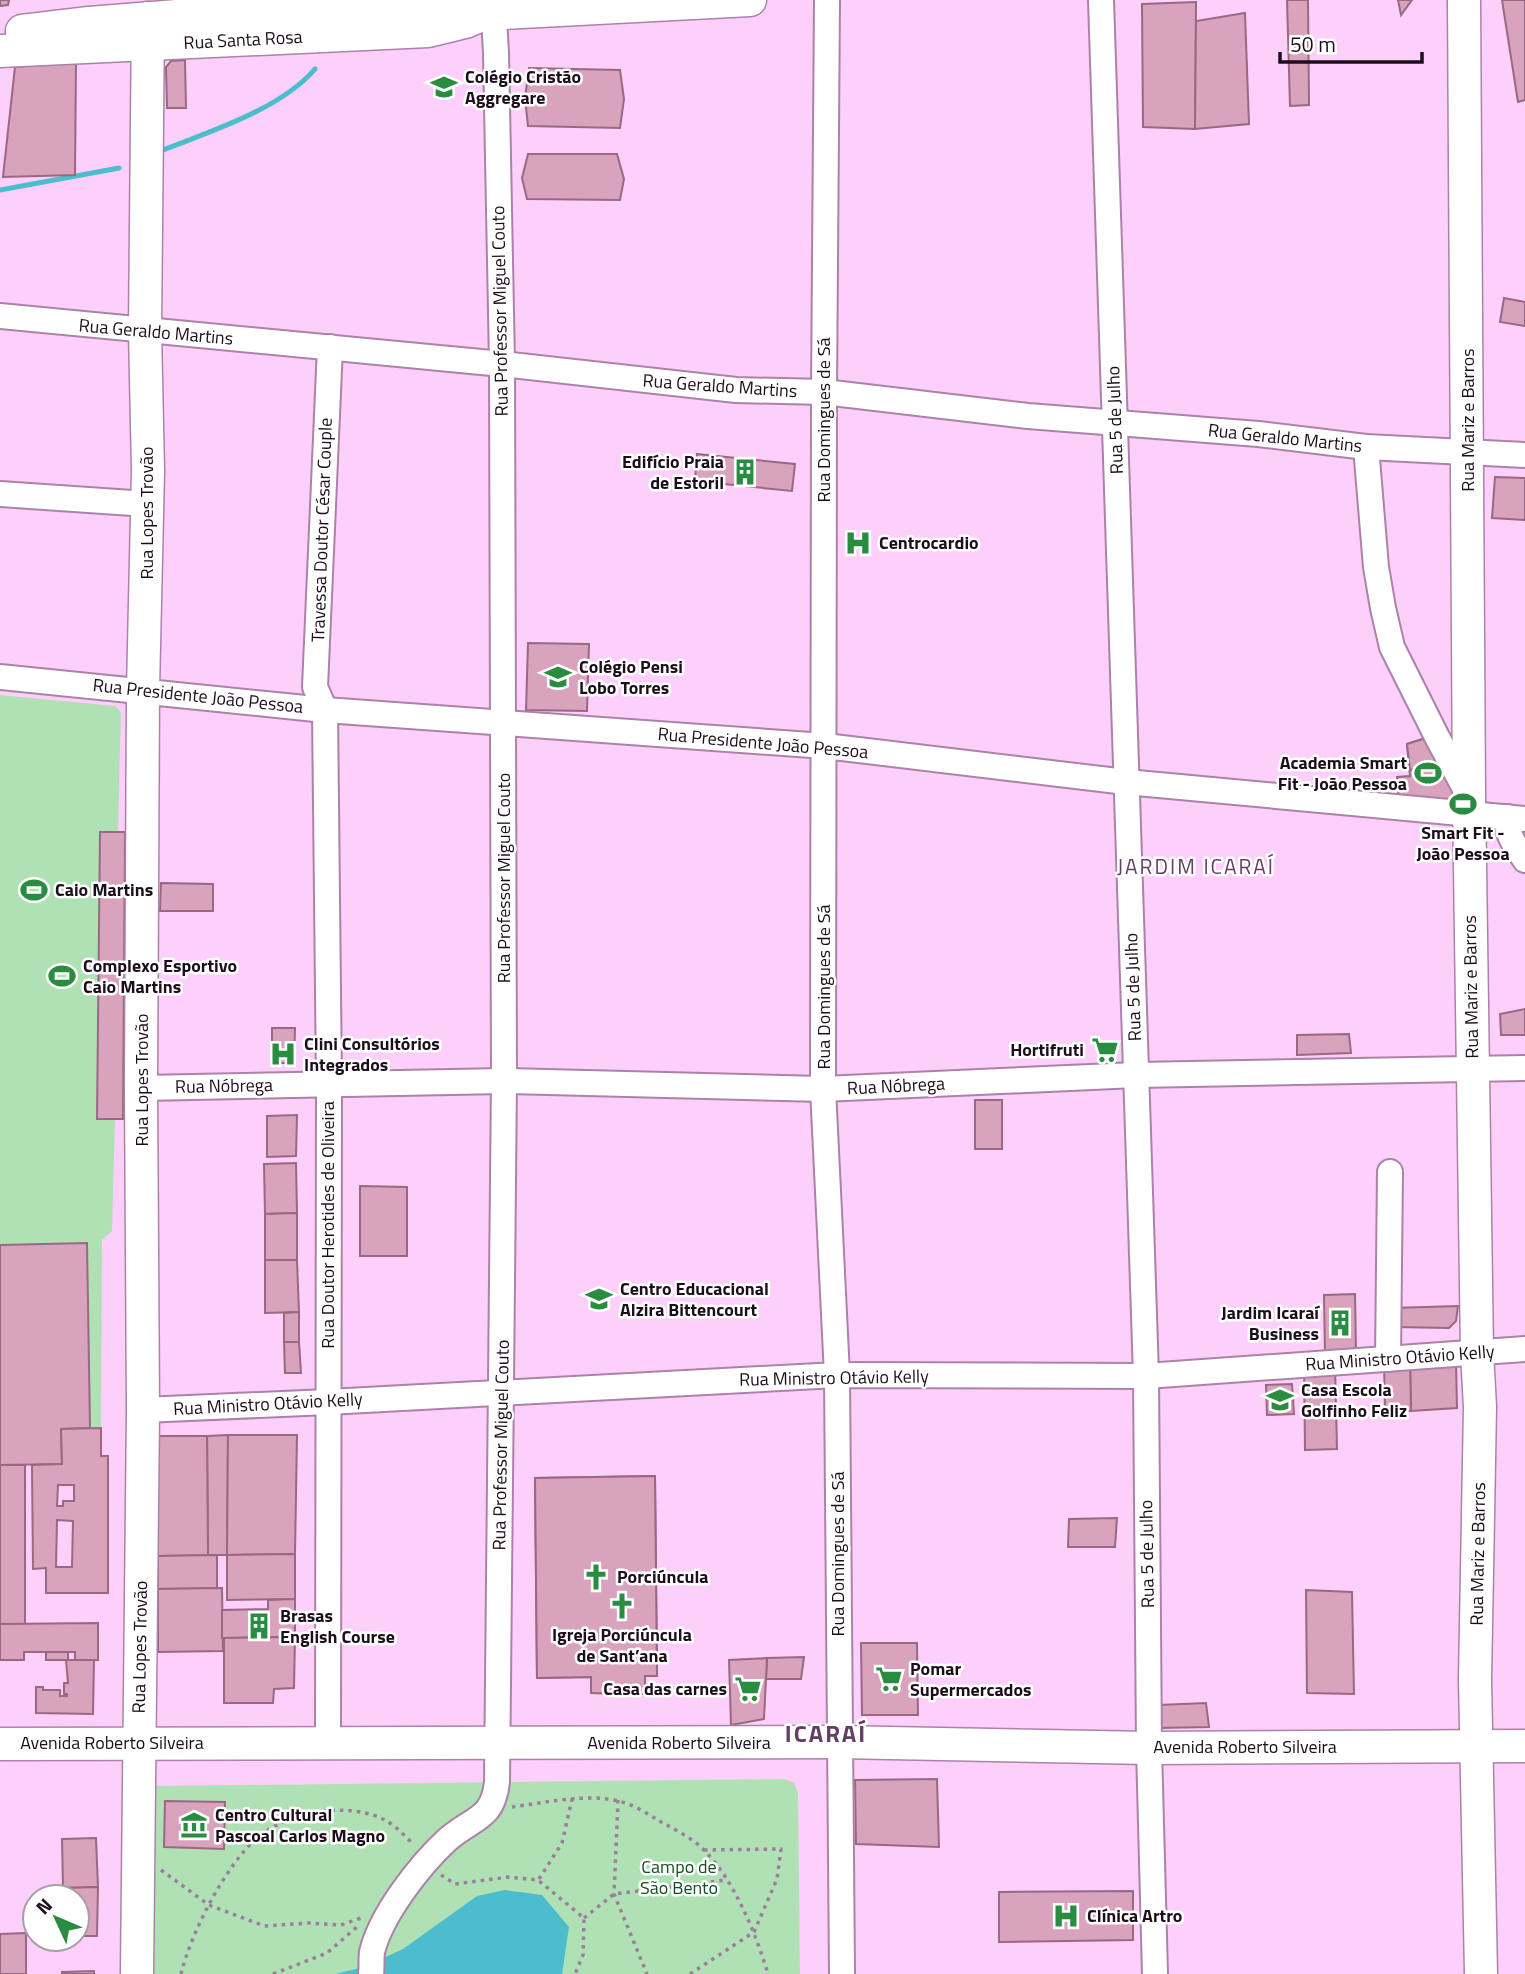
<svg xmlns="http://www.w3.org/2000/svg" width="1525" height="1974" viewBox="0 0 1525 1974" font-family="'Titillium Web',sans-serif">
  <style>
    .green { fill: #b0e1b5 }
    .water { fill: #4bbdcd }
    .lines { fill: none; stroke-linecap: round; stroke-linejoin: round }
    .stream { stroke: #4bbdcd; stroke-width: 5 }
    .building { fill: #d9a3be; stroke: #9a6882; stroke-width: 2; fill-rule: evenodd }
    .minor-casing { stroke: #ab83a9; stroke-width: 28 }
    .major-casing { stroke: #ab83a9; stroke-width: 35 }
    .path { stroke: #9e7e9d; stroke-width: 3.5; stroke-dasharray: 3.5 5; stroke-linecap: butt }
    .minor { stroke: #fff; stroke-width: 24 }
    .major { stroke: #fff; stroke-width: 32 }
    .labels { text-anchor: middle; stroke-width: 5; stroke-linejoin: round; paint-order: stroke }
    .street-label { font-size: 18px; fill: #1d0e1c; stroke: #fff }
    .poi-label { font-size: 18px; font-weight: bold; fill: #1d0e1c; stroke: #fff; text-anchor: start }
    .park-label { font-size: 18px; fill: #124e20; stroke: #fff }
    .quarter-label { font-size: 21px; letter-spacing: 2px; fill: #644063; stroke: #fff }
    .district-label { font-size: 24px; font-weight: bold; letter-spacing: 2px; fill: #644063; stroke: #fff }
  </style>
  <rect width="100%" height="100%" fill="#fcd0fa"/>
  <g class="green">
    <polygon points="0,695 115,706 121,712 118,832 125,832 123,1119 115,1119 112,1231 102,1240 101,1428 61,1429 62,1464 0,1465"/>
    <polygon points="784,1779 794,1783 798,1793 800,1974 153,1974 154,1786"/>
  </g>
  <polygon class="water" points="505,1890 542,1895 569,1927 562,1974 335,1974 364,1967 403,1949 477,1896"/>
  <g class="lines">
    <g class="stream">
      <path d="M 158,152 C 208,132 280,110 315,69"/>
      <polyline points="0,190 119,168"/>
    </g>
  </g>
  <g class="building">
    <polygon points="0,0 9,0 8,5 0,6"/>
    <polygon points="1287,0 1308,0 1309,105 1290,106"/>
    <polygon points="1398,0 1412,0 1401,15"/>
    <polygon points="1502,0 1525,0 1525,100 1518,102"/>
    <polygon points="1196,2 1195,129 1143,127 1142,4"/>
    <polygon points="1245,13 1249,124 1195,129 1196,21"/>
    <polygon points="185,60 186,108 167,108 166,67 171,61"/>
    <polygon points="76,61 75,175 3,177 15,67"/>
    <polygon points="529,68 620,70 624,99 620,128 528,126 525,98"/>
    <polygon points="528,154 617,154 624,179 620,200 527,199 522,178"/>
    <polygon points="1504,298 1525,302 1525,326 1500,322"/>
    <polygon points="697,454 795,464 792,491 695,481"/>
    <polygon points="1495,477 1525,478 1525,520 1492,518"/>
    <polygon points="528,643 589,644 587,711 526,710"/>
    <polygon points="1426,738 1459,796 1452,802 1399,800 1397,777 1410,776 1407,744"/>
    <polygon points="1426,738 1440,763 1410,770 1407,744"/>
    <polygon points="100,832 125,832 123,1119 97,1119"/>
    <polygon points="161,883 213,884 213,911 160,911"/>
    <polygon points="1525,1009 1525,1035 1501,1035 1500,1014"/>
    <polygon points="272,1028 295,1028 294,1063 272,1063"/>
    <polygon points="1349,1034 1351,1053 1297,1055 1297,1035"/>
    <rect x="975" y="1100" width="27" height="49"/>
    <polygon points="297,1115 296,1156 267,1157 267,1116"/>
    <polygon points="296,1163 297,1213 265,1214 264,1164"/>
    <polygon points="360,1186 407,1187 407,1256 360,1256"/>
    <polygon points="297,1213 297,1260 265,1260 265,1214"/>
    <polygon points="87,1243 90,1428 61,1429 62,1464 0,1465 0,1245"/>
    <polygon points="265,1260 297,1260 299,1312 265,1313"/>
    <polygon points="1355,1294 1356,1351 1325,1353 1324,1295"/>
    <polygon points="1458,1306 1456,1321 1449,1328 1395,1327 1392,1308"/>
    <polygon points="299,1312 299,1342 284,1342 284,1313"/>
    <polygon points="284,1342 299,1342 301,1373 285,1373"/>
    <polygon points="1410,1360 1456,1361 1457,1408 1411,1411"/>
    <polygon points="1410,1360 1411,1411 1385,1411 1384,1361"/>
    <polygon points="1304,1365 1335,1365 1337,1449 1305,1450"/>
    <polygon points="1292,1384 1294,1414 1267,1415 1266,1385"/>
    <path d="M 101,1428 L 101,1456 L 108,1456 L 108,1593 L 46,1593 L 46,1568 L 33,1569 L 32,1465 L 62,1464 L 61,1429 ZM 58,1485 L 74,1485 L 74,1501 L 63,1501 L 63,1506 L 57,1506 ZM 57,1520 L 73,1521 L 72,1567 L 56,1567 Z"/>
    <polygon points="228,1435 227,1555 208,1555 207,1436"/>
    <polygon points="228,1435 297,1435 295,1554 227,1555"/>
    <polygon points="157,1436 207,1436 208,1555 158,1556"/>
    <rect x="0" y="1465" width="25" height="159"/>
    <path d="M 655,1476 L 657,1676 L 645,1676 L 645,1694 L 591,1693 L 591,1677 L 537,1678 L 535,1478 ZM 569,1578 L 588,1578 L 588,1634 L 570,1635 Z"/>
    <polygon points="655,1476 657,1676 645,1676 645,1694 591,1693 591,1677 537,1678 535,1478"/>
    <polygon points="1117,1518 1115,1547 1068,1547 1069,1519"/>
    <polygon points="295,1554 295,1599 227,1600 227,1555"/>
    <polygon points="217,1555 217,1588 158,1589 158,1556"/>
    <polygon points="222,1588 223,1651 158,1652 158,1589"/>
    <polygon points="1306,1590 1352,1592 1354,1694 1307,1693"/>
    <polygon points="295,1599 295,1637 222,1638 222,1610 268,1609 268,1600"/>
    <polygon points="98,1623 98,1660 75,1660 75,1652 24,1652 24,1660 0,1660 0,1624"/>
    <polygon points="295,1637 294,1688 274,1689 273,1703 224,1703 224,1638"/>
    <polygon points="861,1643 917,1643 918,1715 862,1715"/>
    <rect x="46" y="1652" width="22" height="8"/>
    <polygon points="804,1657 801,1679 766,1679 767,1658"/>
    <polygon points="767,1658 764,1719 731,1725 729,1660"/>
    <polygon points="66,1660 94,1660 93,1714 36,1713 36,1687 43,1687 43,1690 60,1690 60,1696 67,1696 67,1694 64,1694 64,1683 68,1683"/>
    <polygon points="1206,1703 1209,1727 1159,1728 1158,1705"/>
    <polygon points="937,1779 939,1847 856,1844 855,1780"/>
    <polygon points="165,1801 225,1802 224,1849 164,1847"/>
    <polygon points="96,1838 98,1887 63,1888 62,1839"/>
    <polygon points="98,1887 97,1936 77,1936 77,1897 64,1897 63,1888"/>
    <polygon points="1133,1891 1133,1940 999,1942 999,1892"/>
    <polygon points="26,1933 26,1974 0,1974 0,1934"/>
    <polygon points="94,1971 94,1974 62,1974 62,1972"/>
  </g>
  <g class="lines">
    <g class="minor-casing">
      <g id="minor">
        <polyline points="827,0 824,392 823,1089 837,1375 842,1974"/>
        <polyline points="1101,0 1146,1376 1149,1748 1155,1974"/>
        <polyline points="0,316 502,364 736,390 824,392 1028,416 1258,434 1366,447 1525,455"/>
        <polyline points="1366,447 1376,567 1383,608 1392,647 1437,737 1469,796"/>
        <polyline points="0,494 147,504"/>
        <polyline points="0,677 325,710 825,746 1126,782 1525,819"/>
        <path d="M 1508,817 C 1505,834 1516,846 1525,860"/>
        <polyline points="141,1088 504,1081 823,1089 1136,1075 1525,1068"/>
        <polyline points="1388,1359 1390,1172"/>
        <polyline points="143,1410 328,1402 837,1375 1146,1376 1525,1349"/>
        <polyline points="328,1741 329,1084 325,710 315,687 330,347"/>
        <path d="M 371,1974 C 372,1967 371,1959 372,1952 C 381,1915 419,1866 447,1840 C 473,1817 493,1820 497,1782 L 504,1081 L 502,364 L 496,53 L 493,0"/>
      </g>
    </g>
    <g class="major-casing">
      <g id="major">
        <polyline points="1464,0 1469,796 1477,1353 1480,1407 1475,1680 1481,1974"/>
        <polyline points="22,31 89,23 214,13 433,7 457,7 476,11"/>
        <polyline points="0,51 428,31 465,22 484,14 750,0"/>
        <polyline points="0,1744 838,1742 1149,1748 1525,1746"/>
        <polyline points="137,1974 143,1410 141,1088 143,690 148,471 145,331 148,18"/>
      </g>
    </g>
    <g class="path">
      <polyline points="618,1800 614,1894 647,1974"/>
      <path d="M 512,1807 C 543,1803 588,1793 618,1801 C 633,1804 648,1814 661,1822 C 676,1830 694,1839 705,1851 C 735,1882 756,1934 768,1974"/>
      <polyline points="161,1870 209,1905 264,1926 309,1923 341,1925 364,1917"/>
      <polyline points="441,1875 455,1884 508,1877 538,1880 584,1918 583,1955 575,1974"/>
      <polyline points="539,1879 562,1843 572,1799"/>
      <polyline points="584,1918 614,1894 726,1880"/>
      <path d="M 181,1974 C 191,1933 225,1866 257,1838 C 288,1811 348,1801 385,1820 C 396,1826 405,1836 414,1845"/>
      <polyline points="273,1974 327,1953 358,1926"/>
      <polyline points="690,1974 754,1932 777,1879 781,1849 704,1850"/>
    </g>
    <use href="#minor" class="minor"/>
    <use href="#major" class="major"/>
  </g>
  <defs>
    <g id="school-bare" transform="scale(2.1)"><path d="M0-5L7-2L0 1L-7-2ZM-4 1L0 2.5L4 1V4Q0 6-4 4Z" fill="#298c40" stroke="#fff" stroke-width="2.5" paint-order="stroke"/></g>
    <g id="building-bare" transform="scale(2.1)"><path d="M-4-6H4V6H1V3H-1V6H-4ZM-2.5-4.3h1.7v1.8h-1.7ZM.8-4.3h1.7v1.8H.8ZM-2.5-1h1.7V.8h-1.7ZM.8-1h1.7V.8H.8Z" fill="#298c40" stroke="#fff" stroke-width="2.5" paint-order="stroke"/></g>
    <g id="hospital-bare" transform="scale(2.1)"><path d="M-5-5h3v3.5h4V-5h3V5h-3V1.5h-4V5h-3Z" fill="#298c40" stroke="#fff" stroke-width="2.5" paint-order="stroke"/></g>
    <g id="stadium-bare" transform="scale(2.1)"><path d="M0-5a6.5 5 0 1 0 0 10a6.5 5 0 1 0 0-10ZM-3.5-1.8h7v3.6h-7Z" fill="#298c40" stroke="#fff" stroke-width="2.5" paint-order="stroke"/></g>
    <g id="supermarket-bare" transform="scale(2.1)"><path d="M-6-5.5h2.5l.6 2H6L4.5 2H-2.5L-4.4-4H-6ZM-1.5 3.2a1.3 1.3 0 1 0 .1 0ZM3 3.2a1.3 1.3 0 1 0 .1 0Z" fill="#298c40" stroke="#fff" stroke-width="2.5" paint-order="stroke"/></g>
    <g id="church-bare" transform="scale(2.1)"><path d="M-1.2-6h2.4v3.5h3.3v2.4h-3.3V6h-2.4V-.1h-3.3v-2.4h3.3Z" fill="#298c40" stroke="#fff" stroke-width="2.5" paint-order="stroke"/></g>
    <g id="museum-bare" transform="scale(2.1)"><path d="M0-6L6-3V-2H-6V-3ZM-5-1h2V3h-2ZM-1-1h2V3h-2ZM3-1h2V3H3ZM-6 4H6V6H-6Z" fill="#298c40" stroke="#fff" stroke-width="2.5" paint-order="stroke"/></g>
  </defs>
  <g fill-rule="evenodd">
    <use href="#school-bare" x="444" y="87"/>
    <use href="#building-bare" x="745" y="472"/>
    <use href="#hospital-bare" x="858" y="543"/>
    <use href="#school-bare" x="558" y="677"/>
    <use href="#stadium-bare" x="1428" y="773"/>
    <use href="#stadium-bare" x="1463" y="804"/>
    <use href="#stadium-bare" x="34" y="890"/>
    <use href="#stadium-bare" x="62" y="976"/>
    <use href="#supermarket-bare" x="1105" y="1050"/>
    <use href="#hospital-bare" x="283" y="1054"/>
    <use href="#school-bare" x="599" y="1299"/>
    <use href="#building-bare" x="1340" y="1323"/>
    <use href="#school-bare" x="1280" y="1400"/>
    <use href="#church-bare" x="596" y="1577"/>
    <use href="#church-bare" x="622" y="1606"/>
    <use href="#building-bare" x="259" y="1626"/>
    <use href="#supermarket-bare" x="889" y="1679"/>
    <use href="#supermarket-bare" x="748" y="1689"/>
    <use href="#museum-bare" x="194" y="1825"/>
    <use href="#hospital-bare" x="1066" y="1916"/>
  </g>
  <g class="labels">
    <g class="street-label">
      <text transform="translate(243 40) rotate(-3)" y="6">Rua Santa Rosa</text>
      <text transform="translate(500 311) rotate(-91)" y="6">Rua Professor Miguel Couto</text>
      <text transform="translate(156 332) rotate(5)" y="6">Rua Geraldo Martins</text>
      <text transform="translate(720 386) rotate(4)" y="6">Rua Geraldo Martins</text>
      <text transform="translate(824 420) rotate(-90)" y="6">Rua Domingues de Sá</text>
      <text transform="translate(1115 420) rotate(-92)" y="6">Rua 5 de Julho</text>
      <text transform="translate(1468 420) rotate(-90)" y="6">Rua Mariz e Barros</text>
      <text transform="translate(1285 438) rotate(6)" y="6">Rua Geraldo Martins</text>
      <text transform="translate(147 513) rotate(-90)" y="6">Rua Lopes Trovão</text>
      <text transform="translate(322 530) rotate(-88)" y="6">Travessa Doutor César Couple</text>
      <text transform="translate(198 696) rotate(6)" y="6">Rua Presidente João Pessoa</text>
      <text transform="translate(763 743) rotate(5)" y="6">Rua Presidente João Pessoa</text>
      <text transform="translate(504 878) rotate(-90)" y="6">Rua Professor Miguel Couto</text>
      <text transform="translate(824 987) rotate(-90)" y="6">Rua Domingues de Sá</text>
      <text transform="translate(1133 987) rotate(-92)" y="6">Rua 5 de Julho</text>
      <text transform="translate(1471 987) rotate(-91)" y="6">Rua Mariz e Barros</text>
      <text transform="translate(142 1080) rotate(-90)" y="6">Rua Lopes Trovão</text>
      <text transform="translate(224 1086) rotate(-1)" y="6">Rua Nóbrega</text>
      <text transform="translate(896 1086) rotate(-3)" y="6">Rua Nóbrega</text>
      <text transform="translate(328 1225) rotate(-90)" y="6">Rua Doutor Herotides de Oliveira</text>
      <text transform="translate(1400 1358) rotate(-4)" y="6">Rua Ministro Otávio Kelly</text>
      <text transform="translate(834 1378) rotate(-1)" y="6">Rua Ministro Otávio Kelly</text>
      <text transform="translate(268 1404) rotate(-3)" y="6">Rua Ministro Otávio Kelly</text>
      <text transform="translate(501 1445) rotate(-89)" y="6">Rua Professor Miguel Couto</text>
      <text transform="translate(838 1554) rotate(-90)" y="6">Rua Domingues de Sá</text>
      <text transform="translate(1147 1554) rotate(-91)" y="6">Rua 5 de Julho</text>
      <text transform="translate(1478 1554) rotate(-89)" y="6">Rua Mariz e Barros</text>
      <text transform="translate(140 1647) rotate(-89)" y="6">Rua Lopes Trovão</text>
      <text x="112" y="1749">Avenida Roberto Silveira</text>
      <text x="679" y="1749">Avenida Roberto Silveira</text>
      <text x="1245" y="1753">Avenida Roberto Silveira</text>
    </g>
    <g class="poi-label">
      <text x="465" y="83">Colégio Cristão<tspan x="465" dy="21">Aggregare</tspan></text>
      <text x="724" y="468" text-anchor="end">Edifício Praia<tspan x="724" dy="21">de Estoril</tspan></text>
      <text x="879" y="549">Centrocardio</text>
      <text x="579" y="673">Colégio Pensi<tspan x="579" dy="21">Lobo Torres</tspan></text>
      <text x="1407" y="769" text-anchor="end">Academia Smart<tspan x="1407" dy="21">Fit - João Pessoa</tspan></text>
      <text x="1463" y="839" text-anchor="middle">Smart Fit -<tspan x="1463" dy="21">João Pessoa</tspan></text>
      <text x="55" y="896">Caio Martins</text>
      <text x="83" y="972">Complexo Esportivo<tspan x="83" dy="21">Caio Martins</tspan></text>
      <text x="304" y="1050">Clini Consultórios<tspan x="304" dy="21">Integrados</tspan></text>
      <text x="1084" y="1056" text-anchor="end">Hortifruti</text>
      <text x="620" y="1295">Centro Educacional<tspan x="620" dy="21">Alzira Bittencourt</tspan></text>
      <text x="1319" y="1319" text-anchor="end">Jardim Icaraí<tspan x="1319" dy="21">Business</tspan></text>
      <text x="1301" y="1396">Casa Escola<tspan x="1301" dy="21">Golfinho Feliz</tspan></text>
      <text x="617" y="1583">Porciúncula</text>
      <text x="280" y="1622">Brasas<tspan x="280" dy="21">English Course</tspan></text>
      <text x="622" y="1641" text-anchor="middle">Igreja Porciúncula<tspan x="622" dy="21">de Sant’ana</tspan></text>
      <text x="910" y="1675">Pomar<tspan x="910" dy="21">Supermercados</tspan></text>
      <text x="727" y="1695" text-anchor="end">Casa das carnes</text>
      <text x="215" y="1821">Centro Cultural<tspan x="215" dy="21">Pascoal Carlos Magno</tspan></text>
      <text x="1087" y="1922">Clínica Artro</text>
    </g>
    <g class="park-label">
      <text x="679" y="1873">Campo de<tspan x="679" dy="21">São Bento</tspan></text>
    </g>
    <g class="quarter-label">
      <text x="1196" y="874">JARDIM ICARAÍ</text>
    </g>
    <g class="district-label">
      <text x="826" y="1742">ICARAÍ</text>
    </g>
  </g>
  <g transform="translate(56 1918) rotate(314)"><circle r="33" fill="#ffffff" stroke="#a59fa4" stroke-width="2"/>
  <path d="M0-5L12 26L0 18L-12 26Z" fill="#298c40"/>
  <text y="-10" font-size="19" font-weight="bold" text-anchor="middle" fill="#1d0e1c">N</text>
  </g>
  <path d="M1280 52v10h142v-10" fill="none" stroke="#1d0e1c" stroke-width="3.5"/>
  <text x="1290" y="52" font-size="21" fill="#1d0e1c" stroke="#ffffff" stroke-width="5" paint-order="stroke">50 m</text>
</svg>
